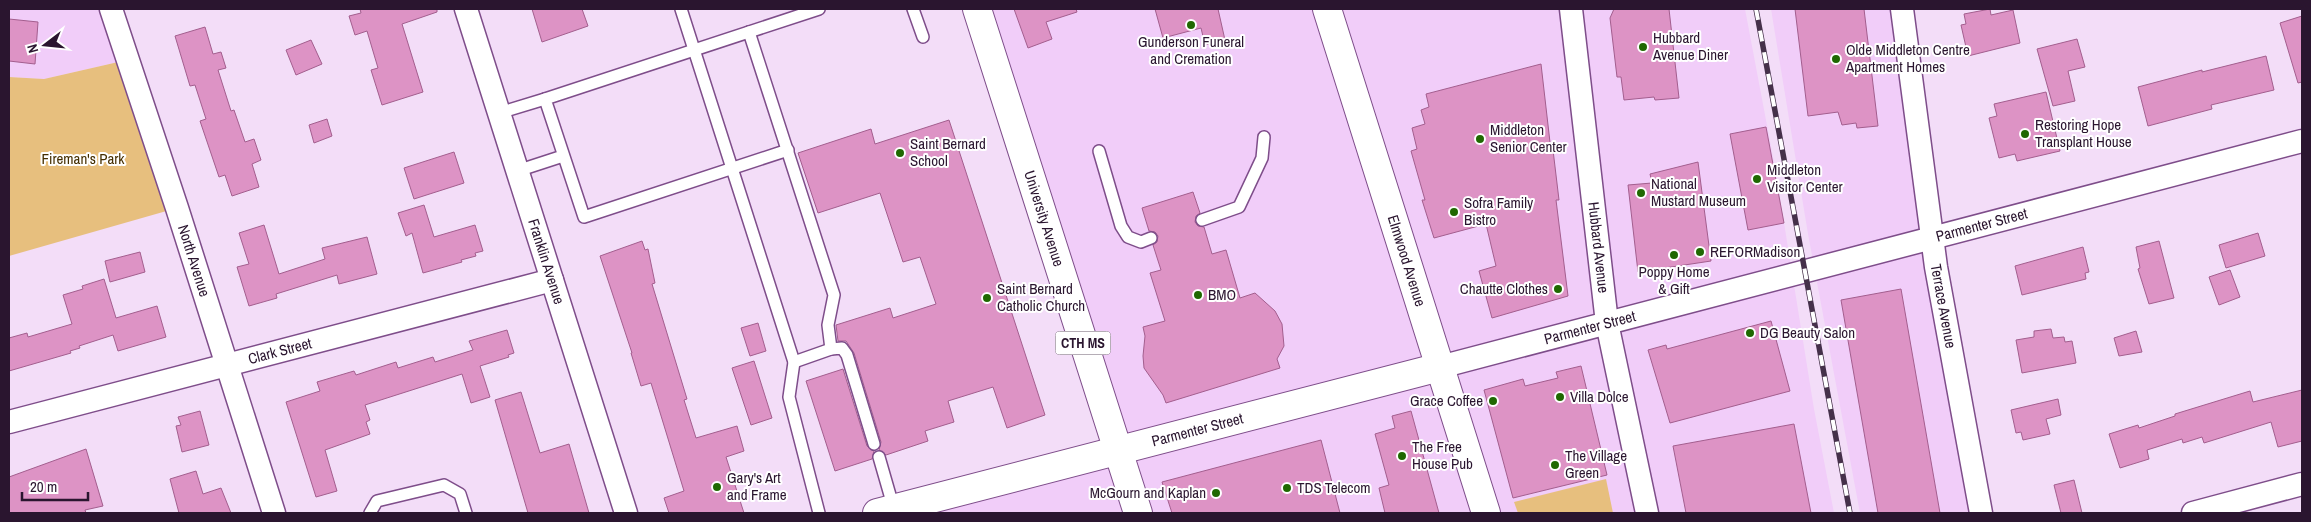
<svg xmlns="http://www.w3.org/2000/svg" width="2311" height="522" viewBox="0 0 2311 522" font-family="'Archivo Narrow',sans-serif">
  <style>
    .built { fill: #f1cdf9 }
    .green { fill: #e7bf7e }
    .building { fill: #dd93c5; stroke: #a35e8e }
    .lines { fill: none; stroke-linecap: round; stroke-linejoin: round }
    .service-casing { stroke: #7e4d8a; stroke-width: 14 }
    .minor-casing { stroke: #7e4d8a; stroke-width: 25 }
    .tertiary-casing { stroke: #7e4d8a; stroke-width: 30 }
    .primary-casing { stroke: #7e4d8a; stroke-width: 30 }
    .service { stroke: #fff; stroke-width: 11 }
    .minor { stroke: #fff; stroke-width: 22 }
    .tertiary { stroke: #fff; stroke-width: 28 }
    .primary { stroke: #fff; stroke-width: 28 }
    .rail-casing { stroke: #45304a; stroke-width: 5.5 }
    .rail { stroke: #fff; stroke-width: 4; stroke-dasharray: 11; stroke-linecap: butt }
    .poi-dot { fill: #1f6801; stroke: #fff; stroke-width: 2 }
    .labels { text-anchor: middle; stroke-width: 4; stroke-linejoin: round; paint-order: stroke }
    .shield { fill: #fff; stroke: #6a5b6d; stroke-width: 1 }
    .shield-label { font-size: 14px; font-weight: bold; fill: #2a152f }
    .poi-label { font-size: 15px; fill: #2a152f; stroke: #fff; text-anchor: start }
    .park-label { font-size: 15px; fill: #442e00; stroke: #fff }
    .street-label { font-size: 15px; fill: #2a152f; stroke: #fff }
  </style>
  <rect width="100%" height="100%" fill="#f3ddf8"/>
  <g class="built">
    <polygon points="9,9 111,9 127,60 44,79 9,77"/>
    <polygon points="977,9 1745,9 1776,173 1814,409 1834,513 877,513 1117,450"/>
    <polygon points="1771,9 1902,9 1981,513 1860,513 1808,234"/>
  </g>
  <g class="green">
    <polygon points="127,60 177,208 9,256 9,77 44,79"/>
    <polygon points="1606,479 1613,513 1518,513 1514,502"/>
  </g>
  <g class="building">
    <polygon points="360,9 437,9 437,12 402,24 423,92 382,105 371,70 378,68 367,31 355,35 349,16 361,13"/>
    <polygon points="532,9 582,9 588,26 542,42"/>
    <polygon points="1014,9 1076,9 1077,12 1046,22 1052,39 1028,48"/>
    <polygon points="1155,9 1218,9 1225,40 1205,45 1201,28 1163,38"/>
    <polygon points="1614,9 1669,9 1679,98 1655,100 1654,97 1624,100 1621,77 1617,77 1610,18"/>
    <polygon points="1795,9 1864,9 1878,126 1857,128 1856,123 1842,125 1838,112 1808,116"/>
    <polygon points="1990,9 1991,15 2013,10 2020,43 1968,56 1961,25 1966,24 1964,14"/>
    <polygon points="2302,16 2302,82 2298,83 2280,23"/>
    <polygon points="9,19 38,22 35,64 9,61"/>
    <polygon points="205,27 213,54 221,52 226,68 218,70 231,111 234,110 245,142 254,139 261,160 252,164 259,187 232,196 225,175 219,177 200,121 206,119 195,85 190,86 175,36"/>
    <polygon points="2077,39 2085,67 2068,71 2075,101 2053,106 2037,49"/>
    <polygon points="311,40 322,64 296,75 286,50"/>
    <polygon points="2266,56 2274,90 2211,105 2212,109 2148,126 2138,87 2202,70 2202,72"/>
    <polygon points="1541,64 1551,151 1553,150 1559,200 1556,200 1568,296 1492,318 1479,271 1496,266 1486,224 1434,238 1422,200 1425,200 1411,151 1417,149 1412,128 1425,124 1421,110 1429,107 1426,94"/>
    <polygon points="2046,92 2060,151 2017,161 2015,154 1999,158 1989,118 1997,116 1994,104"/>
    <polygon points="327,119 332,136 314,143 309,125"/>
    <polygon points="949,120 1045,415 1007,428 993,387 948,401 954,422 925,431 928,441 886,455 879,450 881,442 854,353 846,341 838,341 836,325 890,308 893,318 936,304 920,257 903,262 880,193 818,213 798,153 871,129 875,144"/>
    <polygon points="1766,127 1784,223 1748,230 1730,134"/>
    <polygon points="454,152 464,183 414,199 404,168"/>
    <polygon points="1698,162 1711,261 1638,272 1628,185 1652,183 1650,174"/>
    <polygon points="1193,192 1200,213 1196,216 1195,222 1198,226 1204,227 1212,254 1226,250 1240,298 1255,293 1275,311 1282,324 1284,346 1277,359 1280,368 1166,403 1163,395 1144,368 1143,356 1145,336 1143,327 1165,321 1150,273 1161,270 1153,245 1157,242 1158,236 1155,232 1149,231 1142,208"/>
    <polygon points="424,205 434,237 475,225 483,251 475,253 476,256 461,260 462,262 423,273 412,233 406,236 398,213"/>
    <polygon points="264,225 279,274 325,259 322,248 367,237 377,274 339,284 337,275 276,294 277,298 249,306 237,267 249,264 239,233"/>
    <polygon points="2258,233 2265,256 2226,268 2219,245"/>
    <polygon points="642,241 645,250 648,249 655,283 652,284 687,399 684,400 696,438 737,426 744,451 726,457 744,513 669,513 664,498 684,491 651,383 641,386 631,353 632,353 600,256"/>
    <polygon points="2159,241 2174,298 2149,304 2138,269 2140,268 2136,247"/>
    <polygon points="2083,247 2089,272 2085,273 2086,279 2022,295 2015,266"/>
    <polygon points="140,252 145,272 110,282 105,261"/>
    <polygon points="2230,270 2240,297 2219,305 2209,277"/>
    <polygon points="104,279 116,318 157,306 166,337 118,351 113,335 79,346 80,348 70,351 71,353 9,371 9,338 27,333 28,337 72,324 63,295 83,289 82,286"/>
    <polygon points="1901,289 1940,513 1878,513 1841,300"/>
    <polygon points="1771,321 1790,391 1670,423 1648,350 1666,345 1667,349"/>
    <polygon points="758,323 766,351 750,356 741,328"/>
    <polygon points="2051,329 2053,338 2064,337 2065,342 2072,341 2076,363 2022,373 2016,340 2034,337 2034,331"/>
    <polygon points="507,330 514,353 508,355 509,357 480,366 490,397 471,403 462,374 365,405 370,420 366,422 370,434 325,450 337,491 316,497 286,402 320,391 317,382 354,371 356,375 396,362 398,368 433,357 435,362 473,350 469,341"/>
    <polygon points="2136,331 2142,352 2119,356 2114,338"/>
    <polygon points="754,361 772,418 751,425 732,368"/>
    <polygon points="1581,366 1607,475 1513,498 1484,390 1523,379 1525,386 1558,378 1556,372"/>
    <polygon points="843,369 867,446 874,451 872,459 835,471 806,381"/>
    <polygon points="2302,390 2302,441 2278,447 2271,422 2204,443 2202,437 2183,443 2182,439 2147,450 2149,459 2120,468 2109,434 2138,425 2139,428 2175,416 2175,414 2250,391 2253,402"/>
    <polygon points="521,392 540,453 569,444 589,513 528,513 495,400"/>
    <polygon points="2058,399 2061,415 2046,419 2050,434 2023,440 2021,432 2016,433 2011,410"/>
    <polygon points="200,411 209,445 182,452 176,426 181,425 178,417"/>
    <polygon points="1411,411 1439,513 1385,513 1379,488 1389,485 1375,434 1395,428 1392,416"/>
    <polygon points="1794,424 1811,513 1686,513 1673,446"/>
    <polygon points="1321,440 1340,513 1172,513 1162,482"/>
    <polygon points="86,449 103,506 85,510 86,513 9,513 9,477"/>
    <polygon points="196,471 203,494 221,488 231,513 179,513 170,479"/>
    <polygon points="2074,480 2082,513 2061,513 2054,485"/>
  </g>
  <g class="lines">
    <g class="service-casing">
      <g id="service">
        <polyline points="681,9 794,362 789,397 819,513"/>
        <polyline points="913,9 923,37"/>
        <polyline points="749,32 834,295 828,325 831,349"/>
        <polyline points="499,113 545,99"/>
        <polyline points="788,150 584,217 545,99 819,9"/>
        <polyline points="1099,151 1121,226 1128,237 1141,242 1151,238"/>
        <polyline points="517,171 563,156"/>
        <polyline points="1202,220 1239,207 1262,158 1264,137"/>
        <polyline points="794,362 831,349 842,348 847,355 874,444"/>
        <polyline points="879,457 894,509"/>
        <polyline points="370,513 377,501 444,485 460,494 466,513"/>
      </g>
    </g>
    <g class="minor-casing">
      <g id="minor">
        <path id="s1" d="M 111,9 L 177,208 L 274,513"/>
        <path id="s2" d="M 466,9 L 626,513"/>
        <path id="s3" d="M 1571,9 L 1607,323 L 1647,513"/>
        <path id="s4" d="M 1902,9 L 1936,267 L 1981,513"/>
        <path id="s5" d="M 1440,367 L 2302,141"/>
        <path id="s6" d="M 9,422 L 552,280"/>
        <polyline points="2193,513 2302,484"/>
      </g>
    </g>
    <g class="tertiary-casing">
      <g id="tertiary">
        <path id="s7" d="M 1327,9 L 1486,513"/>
        <path id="s8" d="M 877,513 L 1440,367"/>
      </g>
    </g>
    <g class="primary-casing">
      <g id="primary">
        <path id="s9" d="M 977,9 L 1138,513"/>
      </g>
    </g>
    <use href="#service" class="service"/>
    <use href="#minor" class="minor"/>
    <use href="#tertiary" class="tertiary"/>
    <use href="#primary" class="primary"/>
    <g class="rail-casing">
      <polyline id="rail" points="1756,9 1850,513"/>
    </g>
    <use href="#rail" class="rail"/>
  </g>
  <g class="poi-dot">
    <circle cx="1191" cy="25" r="5"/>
    <circle cx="1643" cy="47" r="5"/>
    <circle cx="1836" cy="59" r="5"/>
    <circle cx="2025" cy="134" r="5"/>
    <circle cx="1480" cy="139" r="5"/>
    <circle cx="900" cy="153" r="5"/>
    <circle cx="1757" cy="179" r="5"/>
    <circle cx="1641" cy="193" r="5"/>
    <circle cx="1454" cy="212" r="5"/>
    <circle cx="1700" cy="252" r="5"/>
    <circle cx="1674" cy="255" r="5"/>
    <circle cx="1558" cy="289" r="5"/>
    <circle cx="1198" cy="295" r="5"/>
    <circle cx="987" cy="298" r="5"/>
    <circle cx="1750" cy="333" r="5"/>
    <circle cx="1560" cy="397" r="5"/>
    <circle cx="1493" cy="401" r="5"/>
    <circle cx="1402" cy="456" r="5"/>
    <circle cx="1555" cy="465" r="5"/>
    <circle cx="717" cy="487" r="5"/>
    <circle cx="1287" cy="488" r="5"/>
    <circle cx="1216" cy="493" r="5"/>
  </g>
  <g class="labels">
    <rect class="shield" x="1055.5" y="331.5" width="55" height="23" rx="4"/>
    <g class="shield-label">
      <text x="1083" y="348">CTH MS</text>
    </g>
    <g class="poi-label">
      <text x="1653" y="43">Hubbard<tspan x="1653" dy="17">Avenue Diner</tspan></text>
      <text x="1191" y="47" text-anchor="middle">Gunderson Funeral<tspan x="1191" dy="17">and Cremation</tspan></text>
      <text x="1846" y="55">Olde Middleton Centre<tspan x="1846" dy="17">Apartment Homes</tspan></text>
      <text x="2035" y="130">Restoring Hope<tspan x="2035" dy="17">Transplant House</tspan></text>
      <text x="1490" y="135">Middleton<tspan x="1490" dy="17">Senior Center</tspan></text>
      <text x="910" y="149">Saint Bernard<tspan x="910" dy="17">School</tspan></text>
      <text x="1767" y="175">Middleton<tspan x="1767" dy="17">Visitor Center</tspan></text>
      <text x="1651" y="189">National<tspan x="1651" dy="17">Mustard Museum</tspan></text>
      <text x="1464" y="208">Sofra Family<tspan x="1464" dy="17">Bistro</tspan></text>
      <text x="1710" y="257">REFORMadison</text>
      <text x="1674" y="277" text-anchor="middle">Poppy Home<tspan x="1674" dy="17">&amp; Gift</tspan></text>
      <text x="997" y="294">Saint Bernard<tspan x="997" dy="17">Catholic Church</tspan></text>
      <text x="1548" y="294" text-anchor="end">Chautte Clothes</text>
      <text x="1208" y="300">BMO</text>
      <text x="1760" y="338">DG Beauty Salon</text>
      <text x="1570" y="402">Villa Dolce</text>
      <text x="1483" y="406" text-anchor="end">Grace Coffee</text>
      <text x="1412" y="452">The Free<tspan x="1412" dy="17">House Pub</tspan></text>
      <text x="1565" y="461">The Village<tspan x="1565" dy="17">Green</tspan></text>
      <text x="727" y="483">Gary's Art<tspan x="727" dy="17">and Frame</tspan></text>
      <text x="1297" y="493">TDS Telecom</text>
      <text x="1206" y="498" text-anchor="end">McGourn and Kaplan</text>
    </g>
    <g class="park-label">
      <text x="83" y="164">Fireman's Park</text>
    </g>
    <g class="street-label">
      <text dy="5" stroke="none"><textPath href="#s9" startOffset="220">University Avenue</textPath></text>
      <text dy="5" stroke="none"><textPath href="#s5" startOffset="560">Parmenter Street</textPath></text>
      <text dy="5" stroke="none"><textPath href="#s3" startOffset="240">Hubbard Avenue</textPath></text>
      <text dy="5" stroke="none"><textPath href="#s1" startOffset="265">North Avenue</textPath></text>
      <text dy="5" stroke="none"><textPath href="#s2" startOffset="265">Franklin Avenue</textPath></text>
      <text dy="5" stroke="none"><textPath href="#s7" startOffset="264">Elmwood Avenue</textPath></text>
      <text dy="5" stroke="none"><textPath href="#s4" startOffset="300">Terrace Avenue</textPath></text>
      <text dy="5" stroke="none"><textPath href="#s5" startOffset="155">Parmenter Street</textPath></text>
      <text dy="5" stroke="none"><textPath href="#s6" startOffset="280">Clark Street</textPath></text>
      <text dy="5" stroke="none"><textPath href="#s8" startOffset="331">Parmenter Street</textPath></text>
    </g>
  </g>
  <rect width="2311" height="522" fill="none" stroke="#2a152f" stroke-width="20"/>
  <g transform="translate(45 45) rotate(254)" stroke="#ffffff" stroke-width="4" paint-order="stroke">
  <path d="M0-4L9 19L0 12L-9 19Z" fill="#2a152f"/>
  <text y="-8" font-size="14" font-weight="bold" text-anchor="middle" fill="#2a152f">N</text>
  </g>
  <path d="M22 492v8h66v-8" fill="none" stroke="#2a152f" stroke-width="2.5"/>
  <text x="30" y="492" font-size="15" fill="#2a152f" stroke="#ffffff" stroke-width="4" paint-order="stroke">20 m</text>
</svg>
